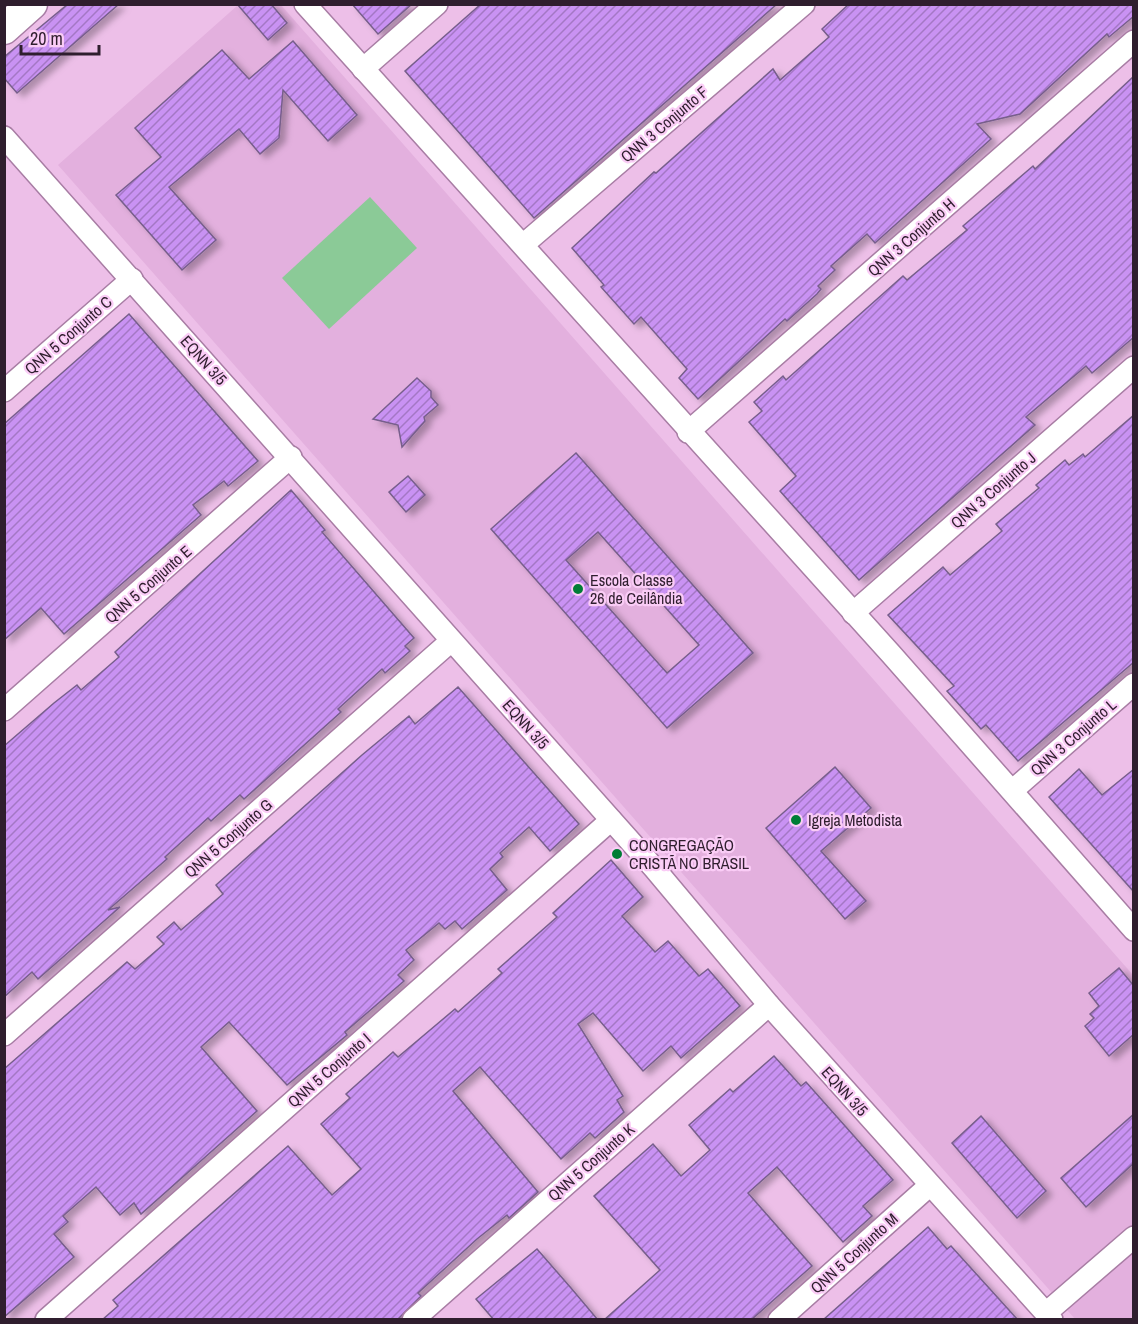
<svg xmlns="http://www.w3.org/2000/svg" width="1138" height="1324" viewBox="0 0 1138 1324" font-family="'Archivo Narrow',sans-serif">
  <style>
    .built { fill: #e3b0de }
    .green { fill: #8bca97 }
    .building { fill: url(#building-hatch); stroke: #775e8b; stroke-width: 1.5; fill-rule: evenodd; filter: url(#shadow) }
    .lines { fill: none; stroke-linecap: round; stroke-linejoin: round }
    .minor-casing { stroke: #a87da4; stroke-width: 24 }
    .secondary-casing { stroke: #a87da4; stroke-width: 33 }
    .minor { stroke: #fff; stroke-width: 21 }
    .secondary { stroke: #fff; stroke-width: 30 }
    .poi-dot { fill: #007d36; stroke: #faccf6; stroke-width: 2 }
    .labels { text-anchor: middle; stroke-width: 4.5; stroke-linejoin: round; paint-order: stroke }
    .street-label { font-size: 16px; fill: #2f1e2e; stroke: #faccf6 }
    .poi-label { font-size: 16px; fill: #2f1e2e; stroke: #faccf6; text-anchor: start }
  </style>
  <defs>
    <pattern id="building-hatch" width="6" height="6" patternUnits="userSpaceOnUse" patternTransform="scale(1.5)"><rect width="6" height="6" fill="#c992f3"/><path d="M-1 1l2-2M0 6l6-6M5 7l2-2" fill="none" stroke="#a477c5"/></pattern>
    <filter id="shadow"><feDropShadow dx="6" dy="4" stdDeviation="3" flood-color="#0004"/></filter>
  </defs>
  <rect width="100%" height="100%" fill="#edbfe8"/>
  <polygon class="built" points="238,5 281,5 1133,975 1133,1319 1075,1319 58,165"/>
  <polygon class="green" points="370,197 417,248 329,329 282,278"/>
  <g class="building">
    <polygon points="68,4 119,4 17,93 4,78 4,57"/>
    <polygon points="237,4 271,4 287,23 268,40"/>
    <polygon points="352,4 412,4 378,34"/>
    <polygon points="481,4 777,4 534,218 405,71"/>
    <polygon points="849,4 1134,4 1134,16 1109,37 1107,34 1020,114 977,124 991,139 875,243 867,234 831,266 835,270 818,286 821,289 817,294 787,321 785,319 698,399 679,378 687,369 641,317 634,324 601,287 604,285 572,248 654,172 656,173 773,69 780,80 829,37 822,29"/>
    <polygon points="293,41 357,115 328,141 283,90 279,138 260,154 239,129 169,187 216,240 182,270 116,195 161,157 135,128 222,50 249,79"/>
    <polygon points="1134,76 1134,337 1092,373 1086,366 1026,417 1035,425 859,580 780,491 796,476 749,422 762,411 754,402 783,376 786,380 903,276 907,280 967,230 963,226 1033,166 1035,169"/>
    <polygon points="129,314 258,461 228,486 224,481 193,505 201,515 64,634 41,608 4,640 4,424"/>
    <polygon points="417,378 431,391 431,397 438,405 424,417 425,421 402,447 398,425 373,419"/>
    <polygon points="1134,415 1134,662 1018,761 986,725 981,729 947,691 954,686 888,615 943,567 950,575 1002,531 996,524 1039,488 1036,485 1065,460 1069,465 1083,454 1085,457"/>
    <path d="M 576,453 L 753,653 L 667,728 L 491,529 ZM 598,532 L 699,645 L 667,673 L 566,560 Z"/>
    <polygon points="408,476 425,495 406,512 389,492"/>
    <polygon points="291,490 325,530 322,532 414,638 405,646 410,651 385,673 382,669 338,709 341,712 244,799 240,795 211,821 208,818 165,857 167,859 108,910 120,907 38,979 32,972 4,997 4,746 54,703 77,685 81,690 119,657 115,652"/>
    <polygon points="458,687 579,824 550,851 529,827 500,853 503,857 490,869 507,890 462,929 455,921 445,929 439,923 406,950 414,960 398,975 404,981 345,1032 347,1035 287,1085 229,1022 201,1047 257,1111 141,1214 134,1203 120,1215 96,1187 63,1216 68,1222 54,1234 74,1257 4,1317 4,1069 127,962 135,969 164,944 157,937 174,922 181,930 223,894 216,885 362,755 409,716 415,724"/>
    <polygon points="835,767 871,808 821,851 866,901 845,919 766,828"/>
    <polygon points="1079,769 1102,795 1134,769 1134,892 1049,797"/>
    <polygon points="611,860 643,897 622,916 655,952 668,941 699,976 708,969 740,1006 681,1058 671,1046 643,1071 593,1013 578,1024 623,1096 617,1100 624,1112 595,1138 590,1133 561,1159 480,1067 453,1091 538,1192 509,1218 507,1215 477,1239 418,1293 421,1296 397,1320 102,1320 118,1306 113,1300 288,1146 332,1195 361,1169 321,1124 350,1098 346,1094 393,1052 398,1057 455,1009 458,1012 502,973 498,969 557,917 553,913"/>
    <polygon points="1119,968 1134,986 1134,1034 1109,1056 1085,1026 1094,1018 1090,1014 1099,1006 1089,993"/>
    <polygon points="774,1056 801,1086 806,1082 893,1180 863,1206 872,1216 843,1242 777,1167 748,1193 812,1266 795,1281 751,1320 604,1320 660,1270 594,1196 653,1144 681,1176 710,1150 689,1125 730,1089 733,1092"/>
    <polygon points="1134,1114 1134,1163 1086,1207 1061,1178"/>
    <polygon points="981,1116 1046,1191 1017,1218 952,1143"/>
    <polygon points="928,1227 947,1249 951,1246 1018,1320 823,1320"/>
    <polygon points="537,1249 571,1288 598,1320 494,1320 476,1299"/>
  </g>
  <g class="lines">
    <g class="minor-casing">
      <g id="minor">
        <polyline points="305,4 891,654 1134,930"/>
        <polyline points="363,69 437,4"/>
        <polyline points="4,137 654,868 769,1005 1052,1320"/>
        <polyline points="524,244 804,4"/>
        <polyline points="4,391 132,279"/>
        <polyline points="688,432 1134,41"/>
        <polyline points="853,613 1134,367"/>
        <polyline points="4,710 291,457"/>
        <polyline points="1013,790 1134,684"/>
        <polyline points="4,1035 451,641"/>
        <polyline points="1046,1313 1134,1237"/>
        <polyline points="46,1320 611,820"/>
        <polyline points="413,1320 769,1005"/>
        <polyline points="779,1320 929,1186"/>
      </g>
    </g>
    <g class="secondary-casing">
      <polyline id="secondary" points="4,29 32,4"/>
    </g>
    <use href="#minor" class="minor"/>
    <use href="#secondary" class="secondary"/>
  </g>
  <g class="poi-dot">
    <circle cx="578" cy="589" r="6"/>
    <circle cx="796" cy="820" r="6"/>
    <circle cx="617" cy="854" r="6"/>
  </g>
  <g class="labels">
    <g class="street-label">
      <text transform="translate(664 124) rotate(-40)" y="6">QNN 3 Conjunto F</text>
      <text transform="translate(911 237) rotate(-41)" y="6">QNN 3 Conjunto H</text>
      <text transform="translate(68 335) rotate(-41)" y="6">QNN 5 Conjunto C</text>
      <text transform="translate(204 360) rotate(48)" y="6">EQNN 3/5</text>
      <text transform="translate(993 490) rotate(-41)" y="6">QNN 3 Conjunto J</text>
      <text transform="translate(148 584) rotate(-41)" y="6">QNN 5 Conjunto E</text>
      <text transform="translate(526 724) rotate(48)" y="6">EQNN 3/5</text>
      <text transform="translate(1073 737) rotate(-41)" y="6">QNN 3 Conjunto L</text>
      <text transform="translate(228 838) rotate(-41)" y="6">QNN 5 Conjunto G</text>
      <text transform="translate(329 1070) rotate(-41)" y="6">QNN 5 Conjunto I</text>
      <text transform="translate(845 1091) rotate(48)" y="6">EQNN 3/5</text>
      <text transform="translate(591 1162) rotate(-41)" y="6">QNN 5 Conjunto K</text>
      <text transform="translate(854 1253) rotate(-42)" y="6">QNN 5 Conjunto M</text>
    </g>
    <g class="poi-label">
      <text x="590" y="586">Escola Classe<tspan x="590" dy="18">26 de Ceilândia</tspan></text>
      <text x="808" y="826">Igreja Metodista</text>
      <text x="629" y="851">CONGREGAÇÃO<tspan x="629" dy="18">CRISTÃ NO BRASIL</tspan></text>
    </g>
  </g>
  <rect width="1138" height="1324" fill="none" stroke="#2f1e2e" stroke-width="12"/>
  <path d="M21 45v9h78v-9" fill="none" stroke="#2f1e2e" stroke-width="3"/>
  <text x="30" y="45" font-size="18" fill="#2f1e2e" stroke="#faccf6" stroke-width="4.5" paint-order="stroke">20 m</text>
</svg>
